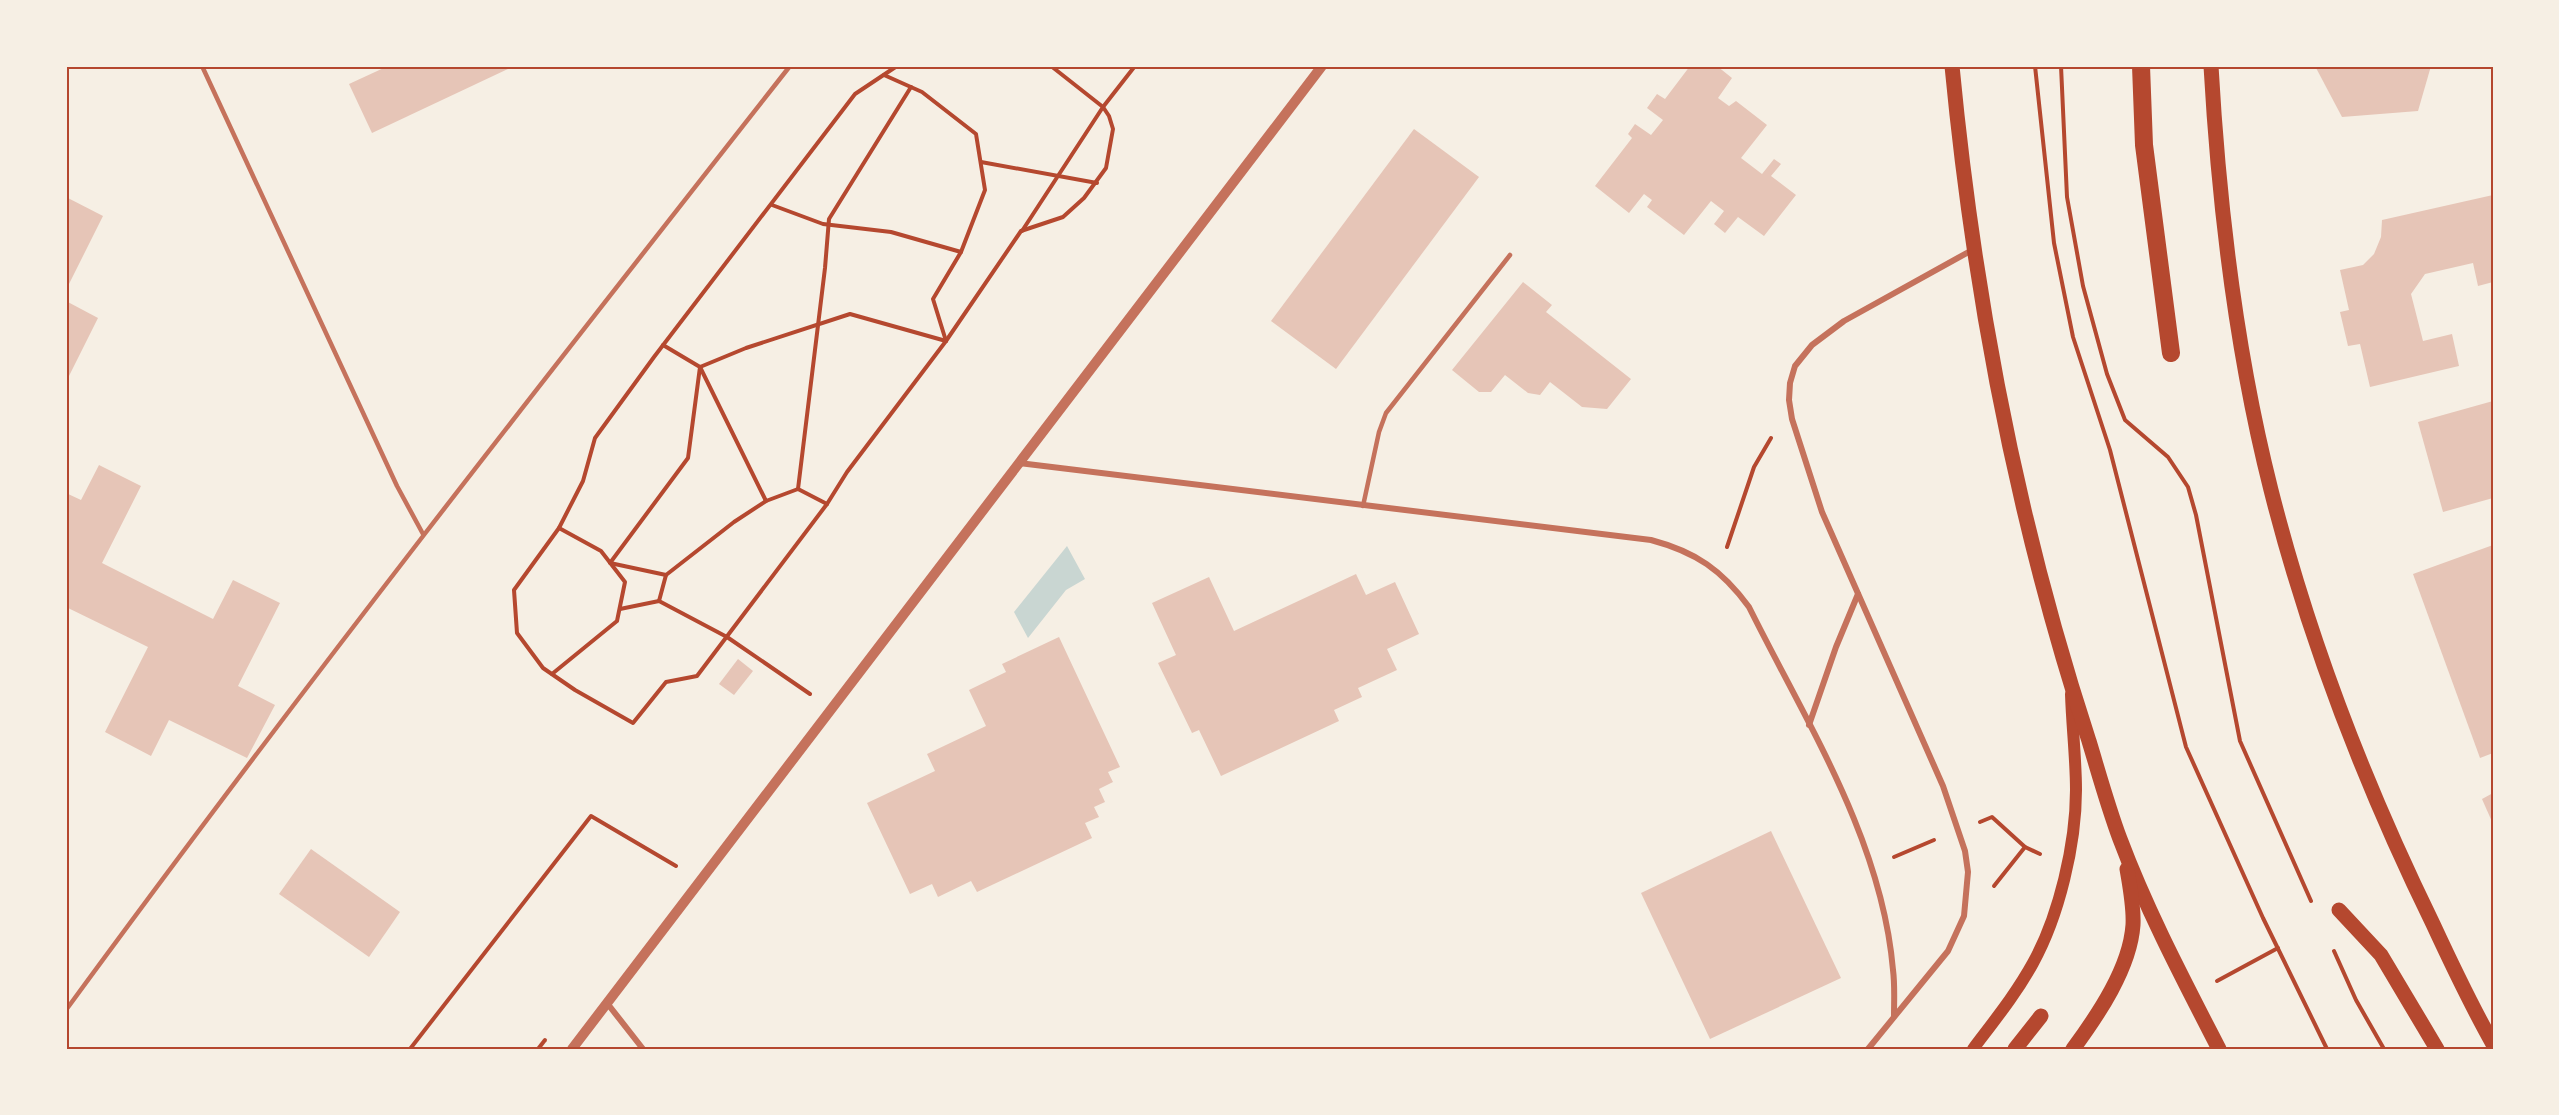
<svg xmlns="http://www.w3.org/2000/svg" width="2559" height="1115" viewBox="0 0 2559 1115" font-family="Quicksand,sans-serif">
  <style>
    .water { fill: #c9d6d2 }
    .building { fill: #e6c5b7 }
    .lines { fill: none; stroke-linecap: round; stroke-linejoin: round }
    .path { stroke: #b5482f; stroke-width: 4 }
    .service { stroke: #c5725c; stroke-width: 4.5 }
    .minor { stroke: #c5725c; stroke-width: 6 }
    .tertiary { stroke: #c5725c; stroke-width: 10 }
    .secondary { stroke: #b5482f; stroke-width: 12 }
    .primary { stroke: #b5482f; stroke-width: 15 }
    .motorway { stroke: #b5482f; stroke-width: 18 }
    .neatline { fill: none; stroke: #b5482f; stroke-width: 2 }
  </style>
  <rect width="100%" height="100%" fill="#f6efe4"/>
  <polygon class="water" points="1067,546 1085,579 1066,590 1028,638 1014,612"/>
  <g class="building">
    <polygon points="388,66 514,66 372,133 349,84"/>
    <polygon points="1690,66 1717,66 1732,78 1718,98 1729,106 1736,101 1767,125 1741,158 1762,174 1774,159 1781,164 1771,176 1796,195 1764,236 1738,217 1725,233 1714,224 1724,211 1711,201 1684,235 1647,207 1652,200 1644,194 1629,213 1595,186 1632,138 1628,134 1635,124 1651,135 1663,120 1647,108 1657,94 1665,99"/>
    <polygon points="2315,66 2431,66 2418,111 2342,117"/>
    <polygon points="1414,129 1479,177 1336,369 1271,321"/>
    <polygon points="2493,195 2493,282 2478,286 2473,263 2425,274 2411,294 2423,341 2452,334 2459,366 2370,387 2360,344 2348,346 2340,312 2349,310 2340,270 2363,265 2374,254 2381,237 2382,220"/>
    <polygon points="66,197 103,216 66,290"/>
    <polygon points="1523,282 1552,305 1546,312 1631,379 1607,409 1582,407 1550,382 1540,395 1528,393 1505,375 1491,392 1479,392 1452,370"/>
    <polygon points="66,301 98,318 69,376 66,374"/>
    <polygon points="2493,401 2493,498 2443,512 2418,422"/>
    <polygon points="99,465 141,486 102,563 213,619 233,580 280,603 238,686 275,705 247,758 169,720 151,756 105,732 148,647 66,607 66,493 81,500"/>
    <polygon points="2493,545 2493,753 2480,758 2413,574"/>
    <polygon points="1356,574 1366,595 1395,582 1419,634 1387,649 1397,670 1358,688 1362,697 1334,710 1339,721 1221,776 1199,730 1192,733 1158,663 1176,655 1152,603 1209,577 1234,631"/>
    <polygon points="1059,637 1120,767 1108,772 1113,782 1099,789 1105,802 1094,807 1099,817 1085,823 1092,838 977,892 971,881 938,897 932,884 910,894 867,803 935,771 927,754 986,726 969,690 1006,672 1002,664"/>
    <polygon points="738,659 753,671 734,695 719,684"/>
    <polygon points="2493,793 2493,824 2482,799"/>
    <polygon points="1771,831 1841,978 1710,1039 1641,893"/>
    <polygon points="311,849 400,912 369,957 279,894"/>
  </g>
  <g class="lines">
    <g class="path">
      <polyline points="897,66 855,94 654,357 595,438 583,481 559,528 514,590 517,633 543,668 575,690 633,723 666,682 697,676 827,504 847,472 946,341 1021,231 1063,217 1084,198 1106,168 1113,129 1109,116 1103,107 1051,66"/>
      <polyline points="2035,66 2054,243 2073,337 2110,450 2186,747 2263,918 2327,1049"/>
      <polyline points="2061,66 2067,197 2083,286 2107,374 2125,420 2168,457 2188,487 2196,515 2240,741 2311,901"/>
      <polyline points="981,162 1097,183"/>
      <polyline points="772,205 823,224 891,232 961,252 985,190 976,134 922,92 884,75"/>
      <polyline points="1022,231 1103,107 1135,66"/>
      <polyline points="946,341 933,299 961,252"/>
      <polyline points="663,345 700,367 688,458 610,563 666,575"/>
      <polyline points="798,489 825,268 829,219 911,87"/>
      <polyline points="827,504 798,489 766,501 700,367 746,348 850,314 946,341"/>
      <polyline points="1727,547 1754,467 1771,438"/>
      <polyline points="659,601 666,575 734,522 766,501"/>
      <polyline points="620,609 659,601 727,637 810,694"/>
      <polyline points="552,674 617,621 625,582 601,551 559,528"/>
      <polyline points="1980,822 1992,817 2025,847 2040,854"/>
      <polyline points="1894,857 1934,840"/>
      <polyline points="1994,886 2025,847"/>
      <polyline points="2334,951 2356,1000 2384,1049"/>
      <polyline points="2217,981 2278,948"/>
      <polyline points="410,1049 591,816 676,866"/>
      <polyline points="538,1049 545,1040"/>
    </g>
    <g class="service">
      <polyline points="202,66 397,486 423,534"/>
      <polyline points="1363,506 1379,432 1386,413 1510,255"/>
      <path d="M 66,1010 C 300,690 545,378 790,66"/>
    </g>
    <g class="minor">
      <path d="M 1019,463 L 1651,540 C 1696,552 1722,570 1749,607 C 1806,722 1882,839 1893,970 C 1895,985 1894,1001 1894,1016"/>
      <polyline points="1809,725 1836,647 1858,594"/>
      <polyline points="607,1003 643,1049"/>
      <polyline points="1868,1049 1948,951 1964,916 1968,872 1965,851 1943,786 1822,512 1792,419 1789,400 1790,383 1795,366 1812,345 1844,321 1974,249"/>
    </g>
    <polyline class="tertiary" points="572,1049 1322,66"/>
    <path class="secondary" d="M 1973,1049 C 1994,1021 2016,994 2033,963 C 2059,916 2076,844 2076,790 C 2076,759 2072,726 2071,694"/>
    <g class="primary">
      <path d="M 1952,66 C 1974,296 2017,522 2089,741 C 2099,774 2108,807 2120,839 C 2147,911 2184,981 2219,1049"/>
      <path d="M 2211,66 C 2219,208 2236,352 2271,490 C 2309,640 2365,785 2433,924 C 2452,965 2471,1005 2493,1044"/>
      <polyline points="2339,910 2381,955 2437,1049"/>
      <polyline points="2015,1049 2041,1016"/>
      <path d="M 2073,1049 C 2098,1015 2130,968 2133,925 C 2134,907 2130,887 2127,869"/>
    </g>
    <polyline class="motorway" points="2141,66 2144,145 2171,353"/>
  </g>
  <rect width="2559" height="1115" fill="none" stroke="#f6efe4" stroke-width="135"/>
  <rect x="68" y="68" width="2424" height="980" class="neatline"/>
</svg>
